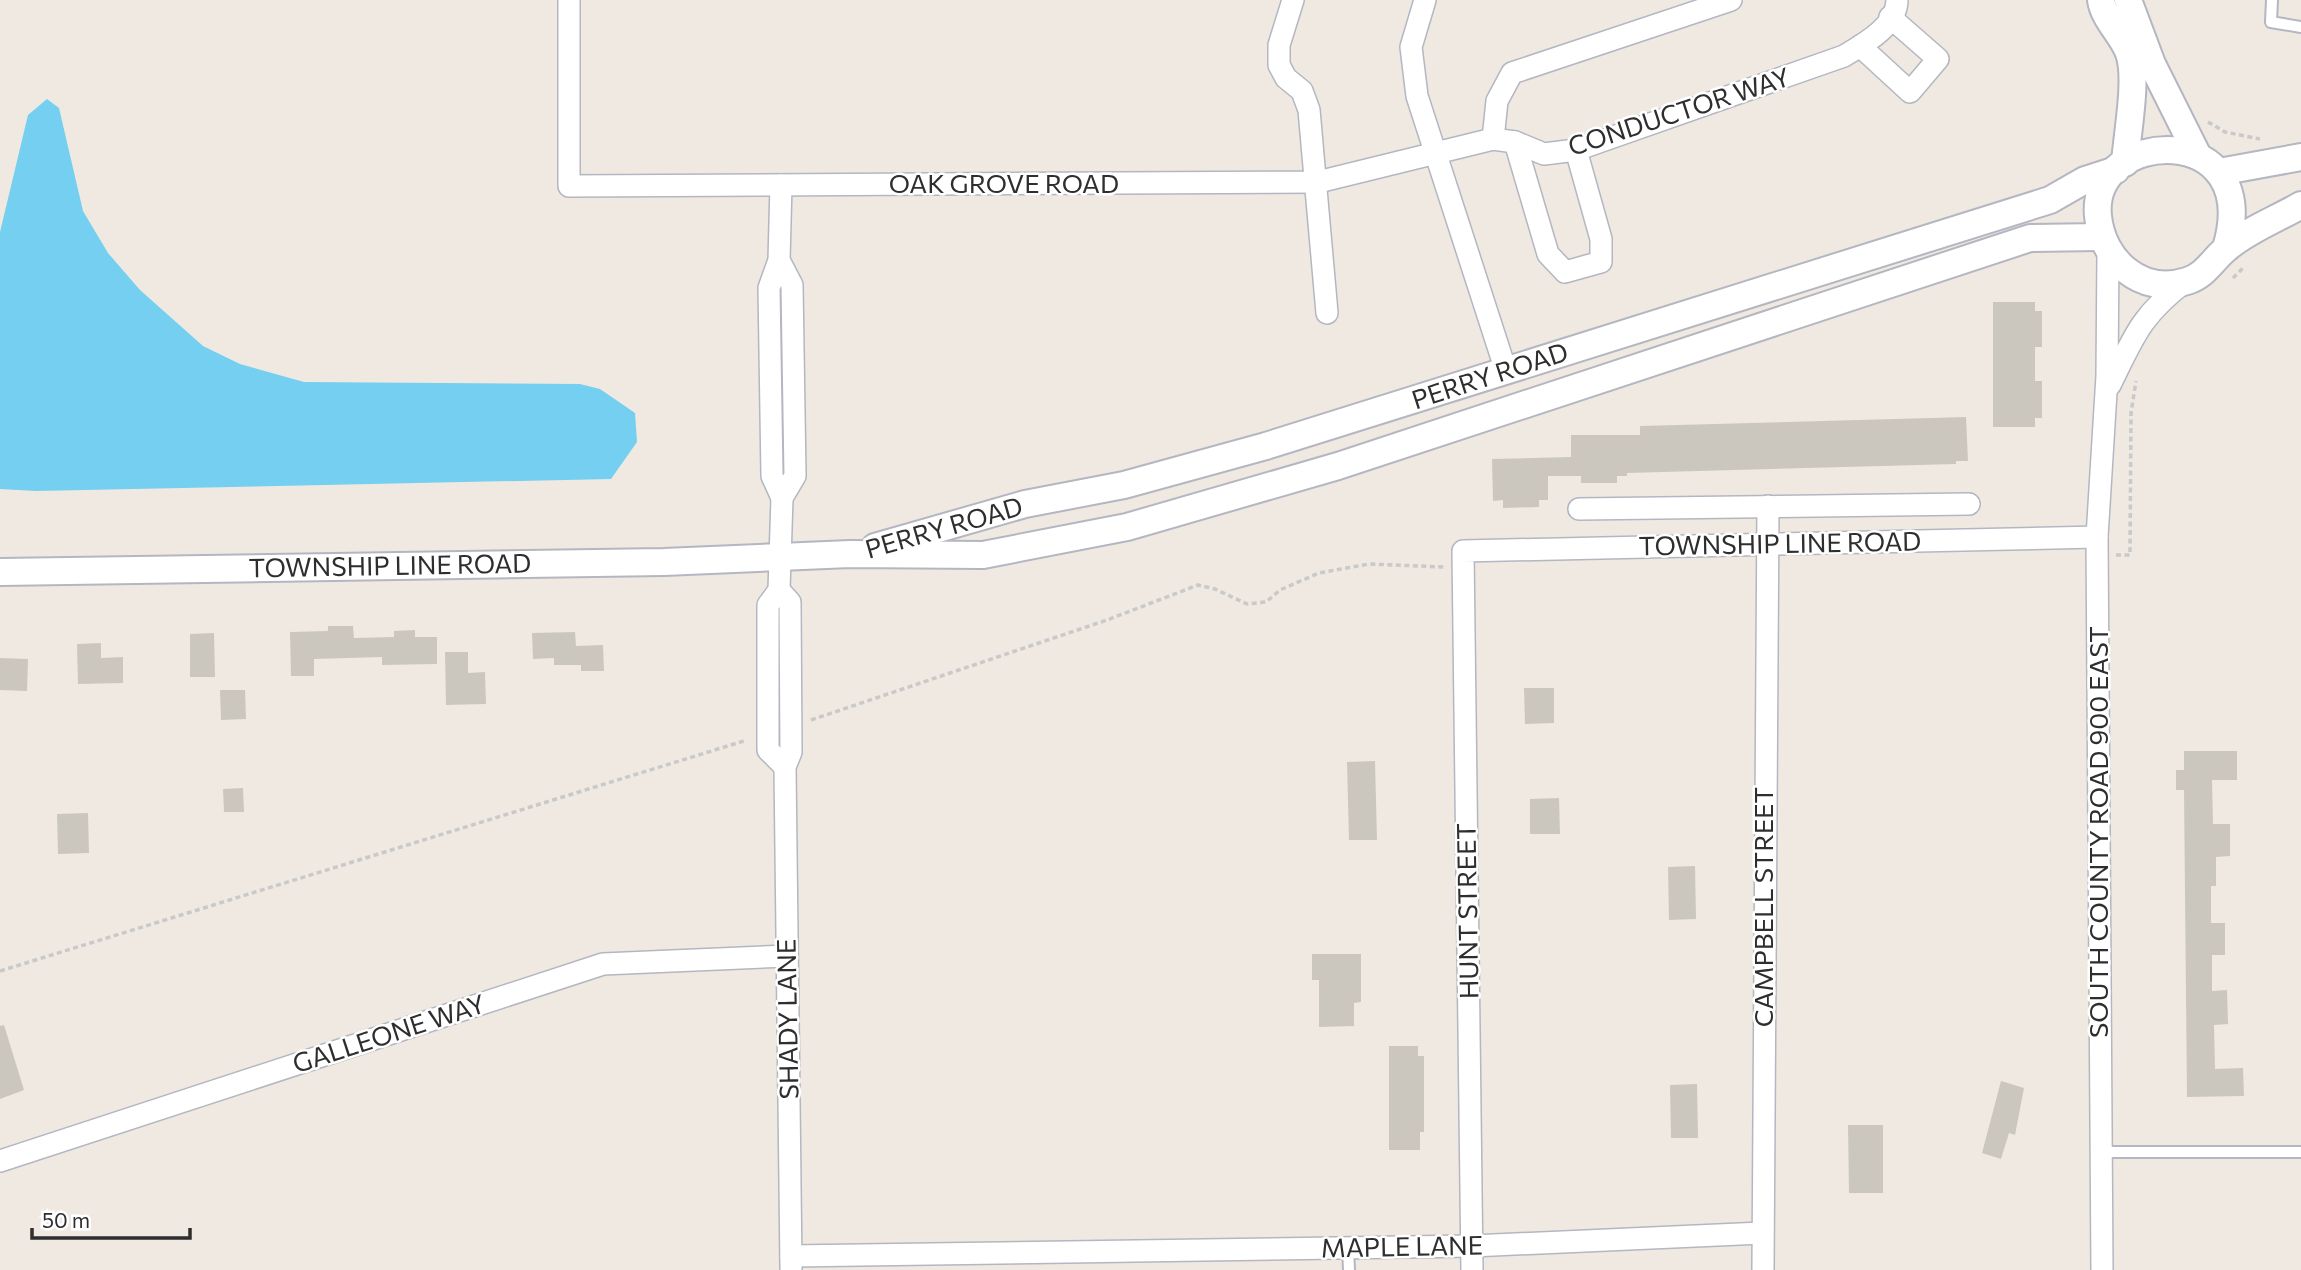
<svg xmlns="http://www.w3.org/2000/svg" width="2301" height="1270" viewBox="0 0 2301 1270" font-family="Commissioner,sans-serif">
  <style>
    .water { fill: #75cff0 }
    .building { fill: #cbc7bf }
    .lines { fill: none; stroke-linecap: round; stroke-linejoin: round }
    .service-casing { stroke: #b4b7c1; stroke-width: 14 }
    .minor-casing { stroke: #b4b7c1; stroke-width: 24 }
    .tertiary-casing { stroke: #b4b7c1; stroke-width: 30 }
    .path { stroke: #c9c9c9; stroke-width: 3.5; stroke-dasharray: 5 3.5; stroke-linecap: butt }
    .service { stroke: #fff; stroke-width: 10 }
    .minor { stroke: #fff; stroke-width: 21 }
    .tertiary { stroke: #fff; stroke-width: 26 }
    .labels { text-anchor: middle; stroke-width: 5; stroke-linejoin: round; paint-order: stroke }
    .street-label { font-size: 26px; fill: #2e2e2e; stroke: #fff }
  </style>
  <rect width="100%" height="100%" fill="#efe9e1"/>
  <polygon class="water" points="47,99 59,108 83,211 108,253 140,290 203,346 240,364 304,382 580,384 600,389 635,413 637,442 611,479 36,491 0,489 0,232 28,115"/>
  <g class="building">
    <polygon points="1993,302 2035,302 2035,311 2042,311 2042,347 2035,347 2035,381 2042,381 2042,418 2035,418 2035,427 1993,427"/>
    <polygon points="1966,417 1968,461 1956,461 1956,464 1627,473 1627,476 1617,476 1617,483 1581,483 1581,476 1548,476 1548,500 1539,500 1539,507 1503,508 1503,500 1493,501 1492,459 1571,457 1571,435 1640,435 1640,426"/>
    <polygon points="328,626 353,626 354,638 394,637 394,631 415,630 415,637 437,637 437,664 382,665 382,657 314,659 314,676 291,676 290,632 328,631"/>
    <polygon points="575,632 576,646 603,645 604,671 581,671 581,665 554,665 554,658 533,659 532,633"/>
    <polygon points="214,633 215,677 190,677 190,634"/>
    <polygon points="101,643 101,658 123,657 123,683 78,684 77,644"/>
    <polygon points="445,652 468,652 468,673 485,672 486,704 446,705"/>
    <polygon points="0,658 28,659 27,691 0,690"/>
    <polygon points="1524,688 1554,688 1554,723 1525,724"/>
    <polygon points="220,690 245,690 246,719 221,720"/>
    <polygon points="2184,751 2237,751 2237,780 2212,780 2213,824 2230,824 2230,856 2216,857 2216,886 2211,886 2211,923 2225,923 2225,955 2212,955 2212,991 2227,990 2228,1024 2214,1025 2215,1069 2243,1068 2244,1096 2187,1097 2184,790 2176,790 2176,770 2184,770"/>
    <polygon points="1375,761 1377,840 1349,840 1347,762"/>
    <polygon points="243,788 244,812 224,812 223,789"/>
    <polygon points="1559,798 1560,834 1530,834 1530,799"/>
    <polygon points="88,813 89,853 58,854 57,814"/>
    <polygon points="1695,866 1696,919 1669,920 1668,867"/>
    <polygon points="1312,954 1361,954 1361,1002 1354,1003 1354,1026 1319,1027 1319,980 1312,980"/>
    <polygon points="4,1025 24,1090 0,1099 0,1026"/>
    <polygon points="1389,1046 1418,1046 1418,1056 1424,1056 1424,1132 1420,1132 1420,1150 1389,1150"/>
    <polygon points="2001,1081 2024,1088 2015,1135 2009,1133 2001,1159 1982,1153"/>
    <polygon points="1697,1084 1698,1138 1671,1138 1670,1085"/>
    <polygon points="1848,1125 1883,1125 1883,1193 1849,1193"/>
  </g>
  <g class="lines">
    <g class="service-casing">
      <g id="service">
        <polyline points="2272,0 2271,22 2301,27"/>
        <polyline points="2101,1152 2301,1152"/>
        <polyline points="1348,1248 1349,1270"/>
      </g>
    </g>
    <g class="minor-casing">
      <g id="minor">
        <path d="M 569,0 L 569,186 L 1318,182 L 1493,139 L 1515,142 L 1544,154 L 1576,150 L 1844,56 C 1864,44 1897,26 1897,0"/>
        <polyline points="1293,0 1279,45 1279,65 1286,78 1302,91 1309,110 1327,313"/>
        <polyline points="1425,0 1411,47 1417,96 1506,371"/>
        <polyline points="1860,46 1910,92 1938,59 1890,17"/>
        <polyline points="1493,139 1497,101 1512,73 1731,0"/>
        <polyline points="1515,142 1548,254 1565,272 1601,262 1601,239 1576,150"/>
        <polyline points="779,260 792,285 795,476 782,498 772,476 769,288 779,260 781,185"/>
        <path d="M 2110,385 C 2134,336 2141,315 2186,281"/>
        <polyline points="782,498 779,590 768,605 768,750 785,767"/>
        <polyline points="1579,509 1969,504"/>
        <polyline points="779,590 790,602 791,752 785,767 791,1268"/>
        <polyline points="0,1161 603,964 787,956"/>
        <polyline points="791,1256 1472,1246 1762,1233"/>
        <polyline points="1472,1270 1463,551 2097,537"/>
        <polyline points="1763,1270 1768,506"/>
        <polyline points="2102,1270 2097,537 2107,376 2108,251"/>
      </g>
    </g>
    <g class="tertiary-casing">
      <g id="tertiary">
        <path d="M 2101,0 C 2104,20 2122,34 2129,53 C 2138,79 2127,134 2125,163"/>
        <polyline points="2128,0 2152,64 2198,156"/>
        <polyline points="2219,172 2301,157"/>
        <path d="M 2226,248 C 2265,119 2089,127 2098,216 C 2102,259 2140,296 2187,281 C 2206,275 2212,260 2227,248 C 2248,230 2277,219 2301,205"/>
        <polyline points="875,547 1025,504 1124,485 1266,446 2050,200 2085,180 2116,170"/>
        <polyline points="0,572 664,562 850,554 983,555 1127,527 1338,466 2030,238 2100,237"/>
      </g>
    </g>
    <g class="path">
      <polyline points="2208,122 2225,132 2260,139"/>
      <polyline points="2233,278 2245,266"/>
      <polyline points="2116,555 2130,555 2131,413 2136,381"/>
      <polyline points="811,720 1107,620 1198,585 1215,589 1247,604 1266,602 1280,590 1319,573 1369,564 1444,567"/>
      <polyline points="0,971 747,740"/>
    </g>
    <use href="#service" class="service"/>
    <use href="#minor" class="minor"/>
    <use href="#tertiary" class="tertiary"/>
  </g>
  <g class="labels">
    <g class="street-label">
      <text transform="translate(1679 112) rotate(-18)" y="9">CONDUCTOR WAY</text>
      <text x="1004" y="193">OAK GROVE ROAD</text>
      <text transform="translate(1490 376) rotate(-18)" y="9">PERRY ROAD</text>
      <text transform="translate(944 528) rotate(-16)" y="9">PERRY ROAD</text>
      <text transform="translate(1780 544) rotate(-1)" y="9">TOWNSHIP LINE ROAD</text>
      <text transform="translate(390 566) rotate(-1)" y="9">TOWNSHIP LINE ROAD</text>
      <text transform="translate(2099 832) rotate(-90)" y="9">SOUTH COUNTY ROAD 900 EAST</text>
      <text transform="translate(1764 907) rotate(-90)" y="9">CAMPBELL STREET</text>
      <text transform="translate(1468 911) rotate(-91)" y="9">HUNT STREET</text>
      <text transform="translate(788 1019) rotate(-91)" y="9">SHADY LANE</text>
      <text transform="translate(389 1034) rotate(-18)" y="9">GALLEONE WAY</text>
      <text transform="translate(1402 1247) rotate(-1)" y="9">MAPLE LANE</text>
    </g>
  </g>
  <path d="M32 1228v10h158v-10" fill="none" stroke="#2e2e2e" stroke-width="3.5"/>
  <text x="42" y="1228" font-size="21" fill="#2e2e2e" stroke="#ffffff" stroke-width="5" paint-order="stroke">50 m</text>
</svg>
